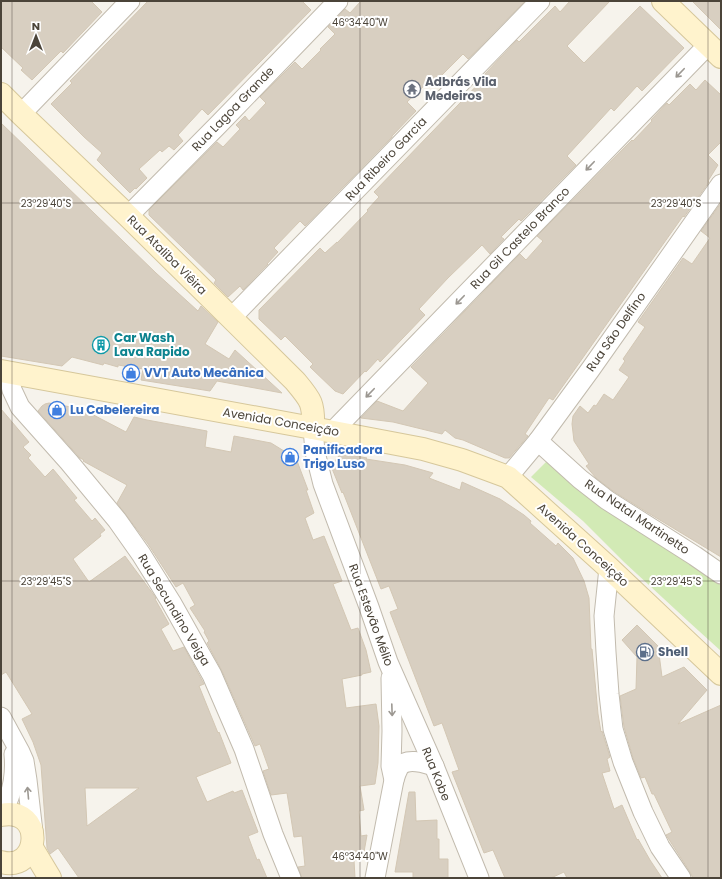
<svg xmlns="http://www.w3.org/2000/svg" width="722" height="879" viewBox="0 0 722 879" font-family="Poppins,sans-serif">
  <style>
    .green { fill: #d2eab5 }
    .building { fill: #d8cfc1; stroke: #d3c7b4; fill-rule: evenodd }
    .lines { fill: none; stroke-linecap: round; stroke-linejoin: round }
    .street-casing { stroke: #c2bbae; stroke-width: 21 }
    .secondary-casing { stroke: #d6c79b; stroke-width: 24 }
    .street { stroke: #fff; stroke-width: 19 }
    .secondary { stroke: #fff3cd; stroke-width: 22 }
    .oneway { stroke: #9c9892 }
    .ticks { fill: none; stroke: #4b4439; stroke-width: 1; stroke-opacity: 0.45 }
    .labels { text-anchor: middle; stroke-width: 4; stroke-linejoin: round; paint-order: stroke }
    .worship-label { font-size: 12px; font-weight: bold; fill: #5b616d; stroke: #fff; text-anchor: start }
    .street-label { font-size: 12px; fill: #4b4439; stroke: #fff }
    .culture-label { font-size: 12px; font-weight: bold; fill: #0d838f; stroke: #fff; text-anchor: start }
    .shop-label { font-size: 12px; font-weight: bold; fill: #366cbe; stroke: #fff; text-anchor: start }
    .service-label { font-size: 12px; font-weight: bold; fill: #4e5e75; stroke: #fff; text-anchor: start }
    .ticks-label { font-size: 10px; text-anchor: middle; fill: #4b4439; stroke: #fff; stroke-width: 4; stroke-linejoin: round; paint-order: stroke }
  </style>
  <rect width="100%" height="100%" fill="#f6f3ec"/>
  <polygon class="green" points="548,460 721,579 721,651 689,622 624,562 583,521 531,477"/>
  <g class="building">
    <polygon points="1,1 91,1 102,12 63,53 61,51 32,80 21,70 23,68 1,47"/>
    <polygon points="148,1 302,1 311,10 208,115 202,109 178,135 183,141 174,150 169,146 162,152 160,150 139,169 147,178 136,189 135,188 130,193 97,160 102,153 84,137 51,104 72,83 70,81"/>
    <polygon points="361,1 525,1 468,59 463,54 432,85 428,82 407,102 416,111 392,136 392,137 305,226 300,221 274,248 278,252 267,264 268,264 243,290 240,286 228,297 214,283 216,280 149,215 149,210 217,142 223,147 240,129 236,125 245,116 249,121 266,103 260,97 295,62 302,69 321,50 320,49 335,34 328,27 345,9 350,13"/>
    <polygon points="570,1 610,1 567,46 584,63 640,6 684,48 642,91 637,86 614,111 611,108 567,156 576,165 521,221 519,219 501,237 504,239 490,254 482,245 448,278 419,309 425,315 380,362 378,359 366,372 365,371 343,394 335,391 310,367 313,364 285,336 281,340 259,319 259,310 320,248 325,253 337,242 337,243 368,211 367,210 379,197 374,192 486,76 484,75 517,40 519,42 555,6 560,12"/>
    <polygon points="692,1 721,1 721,30"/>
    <polygon points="705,80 721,95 721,142 708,155 718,165 708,181 709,182 684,217 683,216 553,400 549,398 525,434 528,436 509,458 505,458 463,440 455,438 445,430 442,434 393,422 361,418 377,401 403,411 428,383 411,367 520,254 526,260 543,241 537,236 632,140 633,141 652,121 651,120 667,103 669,105 690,84 696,90"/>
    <polygon points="1,123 156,273 198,311 201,306 218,322 205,344 229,359 235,350 282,393 217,381 210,391 141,380 143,369 118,365 118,367 104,363 103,365 72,357 62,366 1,356"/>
    <polygon points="721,203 721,557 645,511 613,491 596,478 586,466 589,464 574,441 572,424 573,416 580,406 588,413 594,405 596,406 604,394 613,400 629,377 619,370 625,361 623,359 645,327 638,322 683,258 692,264 710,238 701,231"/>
    <polygon points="49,403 82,409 126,432 134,417 147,420 207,431 205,447 231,452 234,436 271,443 284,451 294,453 308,490 306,490 314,513 305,518 313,540 324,536 342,581 333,584 351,630 358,628 366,650 371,672 362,674 362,675 342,679 346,708 376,704 379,726 378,763 375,784 360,786 364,810 359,811 361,836 367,835 364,852 357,852 358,859 354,860 355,878 302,878 298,867 305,866 302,836 294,837 291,818 287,793 271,795 263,771 269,769 260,744 255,746 222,671 207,643 209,641 204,632 205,631 190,608 195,605 183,583 176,587 148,544 117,503 127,485 83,461 84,460 80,458 38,411 42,406 45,404"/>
    <path d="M 1,409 L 29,442 L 23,447 L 31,455 L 28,458 L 45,477 L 53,469 L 77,498 L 74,500 L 92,521 L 95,518 L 105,530 L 100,534 L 101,536 L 73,559 L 89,582 L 125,556 L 156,598 L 155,599 L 169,624 L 161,629 L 173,651 L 184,647 L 204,684 L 199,686 L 218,733 L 219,732 L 231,763 L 196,777 L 207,802 L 233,791 L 234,793 L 242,790 L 258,832 L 248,836 L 257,860 L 259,859 L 267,878 L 79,878 L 58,848 L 50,854 L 47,848 L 41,765 L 33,742 L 22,719 L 32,714 L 6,672 L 1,675 ZM 85,788 L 139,788 L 87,826 Z"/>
    <polygon points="341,453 367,458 366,459 405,465 433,473 429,478 460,490 462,482 500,499 524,515 531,521 530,523 556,546 558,543 573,558 584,581 589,598 591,649 592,649 598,714 601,732 602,731 610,757 607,759 610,771 602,773 614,809 622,805 637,840 638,839 650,860 662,878 567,878 564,872 551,878 505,878 493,850 484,853 452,772 459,770 442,723 434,726 390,612 398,609 389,586 381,589 343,492 342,493 331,466"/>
    <polygon points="637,625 658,646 662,677 684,667 707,690 678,724 721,705 721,878 693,878 690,872 670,841 666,835 672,832 654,794 652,794 645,777 641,778 633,758 624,727 620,696 636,689 637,657 622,640"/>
    <polygon points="409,792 415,792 416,821 437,820 437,839 439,839 439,859 448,859 448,878 413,878 413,872 395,872"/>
  </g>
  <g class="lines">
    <g class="street-casing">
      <g id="street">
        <polyline points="21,114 130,1"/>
        <polyline points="128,216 219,124 338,1"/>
        <polyline points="231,318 540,1"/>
        <polyline points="8,373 12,390 20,407 69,462 117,520 141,554 171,602 212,675 244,749 273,834 291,878"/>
        <polyline points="313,428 315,452 323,484 369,607 388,662 434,766 479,878"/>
        <polyline points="333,431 708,45"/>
        <polyline points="538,441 580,479 607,500 695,556 721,574"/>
        <polyline points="508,477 538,441 590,370 721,184"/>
        <polyline points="609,568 604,616 606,652 609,694 613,729 623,762 643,812 660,847 681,878"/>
        <polyline points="1,717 20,752 24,761 27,780 33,832"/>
        <path d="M 394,780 C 395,776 397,771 399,767 C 407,757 424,763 434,766"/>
        <path d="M 1,814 C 12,796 16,775 14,754"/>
        <polyline points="375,878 394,780 391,766 392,731 391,678"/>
      </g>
    </g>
    <g class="secondary-casing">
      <g id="secondary">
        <polyline points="663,1 721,57"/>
        <path d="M 1,94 L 21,114 L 128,216 L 295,381 C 311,400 314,403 313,428"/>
        <polyline points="1,371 307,427 423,449 462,460 508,477 609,568 721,674"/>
        <path d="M 1,815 C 45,806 41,873 1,862"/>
        <polyline points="32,848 50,878"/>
      </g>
    </g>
    <use href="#street" class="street"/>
    <use href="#secondary" class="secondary"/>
  </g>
  <defs><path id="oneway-shaft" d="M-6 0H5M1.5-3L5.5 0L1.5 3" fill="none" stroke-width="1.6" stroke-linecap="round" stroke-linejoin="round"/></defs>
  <g class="oneway">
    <use href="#oneway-shaft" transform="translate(680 73) rotate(134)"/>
    <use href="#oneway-shaft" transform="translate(590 166) rotate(134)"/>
    <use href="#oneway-shaft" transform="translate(460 300) rotate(134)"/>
    <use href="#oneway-shaft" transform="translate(370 393) rotate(134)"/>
    <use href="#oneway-shaft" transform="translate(392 710) rotate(88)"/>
    <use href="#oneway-shaft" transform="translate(28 793) rotate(-95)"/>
  </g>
  <path class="ticks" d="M 12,1 L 12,878M 360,1 L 360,878M 708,1 L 708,878M 1,203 L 721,203M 1,581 L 721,581"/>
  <defs>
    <g id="temple-ring" transform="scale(0.9)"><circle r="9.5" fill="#fff" stroke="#6b7280" stroke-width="1.5"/><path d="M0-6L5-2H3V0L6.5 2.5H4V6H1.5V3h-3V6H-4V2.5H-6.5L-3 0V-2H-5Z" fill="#6b7280"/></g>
    <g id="building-ring" transform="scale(0.9)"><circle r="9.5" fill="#fff" stroke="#0f9aa8" stroke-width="1.5"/><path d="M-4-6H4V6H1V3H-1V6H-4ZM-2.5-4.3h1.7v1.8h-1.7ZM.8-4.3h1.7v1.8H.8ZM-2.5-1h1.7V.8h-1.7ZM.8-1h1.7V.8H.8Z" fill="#0f9aa8"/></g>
    <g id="shop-ring" transform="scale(0.9)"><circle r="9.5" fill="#fff" stroke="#3f7fe0" stroke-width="1.5"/><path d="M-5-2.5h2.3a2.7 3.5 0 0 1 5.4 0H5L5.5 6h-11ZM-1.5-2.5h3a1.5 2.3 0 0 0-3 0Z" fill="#3f7fe0"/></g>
    <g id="fuel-ring" transform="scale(0.9)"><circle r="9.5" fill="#fff" stroke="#5c6f8a" stroke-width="1.5"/><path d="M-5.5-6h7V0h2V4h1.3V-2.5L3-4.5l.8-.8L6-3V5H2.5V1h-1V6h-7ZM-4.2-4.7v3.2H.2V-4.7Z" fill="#5c6f8a"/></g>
  </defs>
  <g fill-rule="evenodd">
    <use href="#temple-ring" x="412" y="89"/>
    <use href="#building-ring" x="101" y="345"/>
    <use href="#shop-ring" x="131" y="373"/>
    <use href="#shop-ring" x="57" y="410"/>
    <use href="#shop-ring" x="290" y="457"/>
    <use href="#fuel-ring" x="645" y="652"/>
  </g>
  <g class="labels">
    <g class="worship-label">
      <text x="425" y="86">Adbrás Vila<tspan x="425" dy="14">Medeiros</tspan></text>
    </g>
    <g class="street-label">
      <text transform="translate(233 109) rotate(-46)" y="4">Rua Lagoa Grande</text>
      <text transform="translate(386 159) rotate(-46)" y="4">Rua Ribeiro Garcia</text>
      <text transform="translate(520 238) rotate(-46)" y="4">Rua Gil Castelo Branco</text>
      <text transform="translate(167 255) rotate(45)" y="4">Rua Ataliba Viêira</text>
      <text transform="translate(616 332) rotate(-55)" y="4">Rua São Delfino</text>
      <text transform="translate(281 422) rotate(10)" y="4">Avenida Conceição</text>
      <text transform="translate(637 517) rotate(34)" y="4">Rua Natal Martinetto</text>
      <text transform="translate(583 545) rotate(42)" y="4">Avenida Conceição</text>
      <text transform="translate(174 610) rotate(59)" y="4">Rua Secundino Veiga</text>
      <text transform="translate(371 615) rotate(70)" y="4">Rua Estevão Mélio</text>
      <text transform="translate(436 774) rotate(68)" y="4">Rua Kobe</text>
    </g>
    <g class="culture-label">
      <text x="114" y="342">Car Wash<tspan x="114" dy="14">Lava Rapido</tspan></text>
    </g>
    <g class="shop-label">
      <text x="144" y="377">VVT Auto Mecânica</text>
      <text x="70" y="414">Lu Cabelereira</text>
      <text x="303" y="454">Panificadora<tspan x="303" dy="14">Trigo Luso</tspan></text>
    </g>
    <g class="service-label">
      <text x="658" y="656">Shell</text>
    </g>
  </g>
  <g class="ticks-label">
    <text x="360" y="26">46°34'40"W</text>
    <text x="46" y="207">23°29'40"S</text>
    <text x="676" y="207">23°29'40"S</text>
    <text x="46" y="585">23°29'45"S</text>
    <text x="676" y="585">23°29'45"S</text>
    <text x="360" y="860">46°34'40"W</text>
  </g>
  <rect width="722" height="879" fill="none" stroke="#4b4439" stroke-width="4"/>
  <g transform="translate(36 36)" stroke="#ffffff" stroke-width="3" paint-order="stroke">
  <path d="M0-3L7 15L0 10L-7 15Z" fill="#4b4439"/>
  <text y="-6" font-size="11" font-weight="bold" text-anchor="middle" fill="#4b4439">N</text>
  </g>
</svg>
